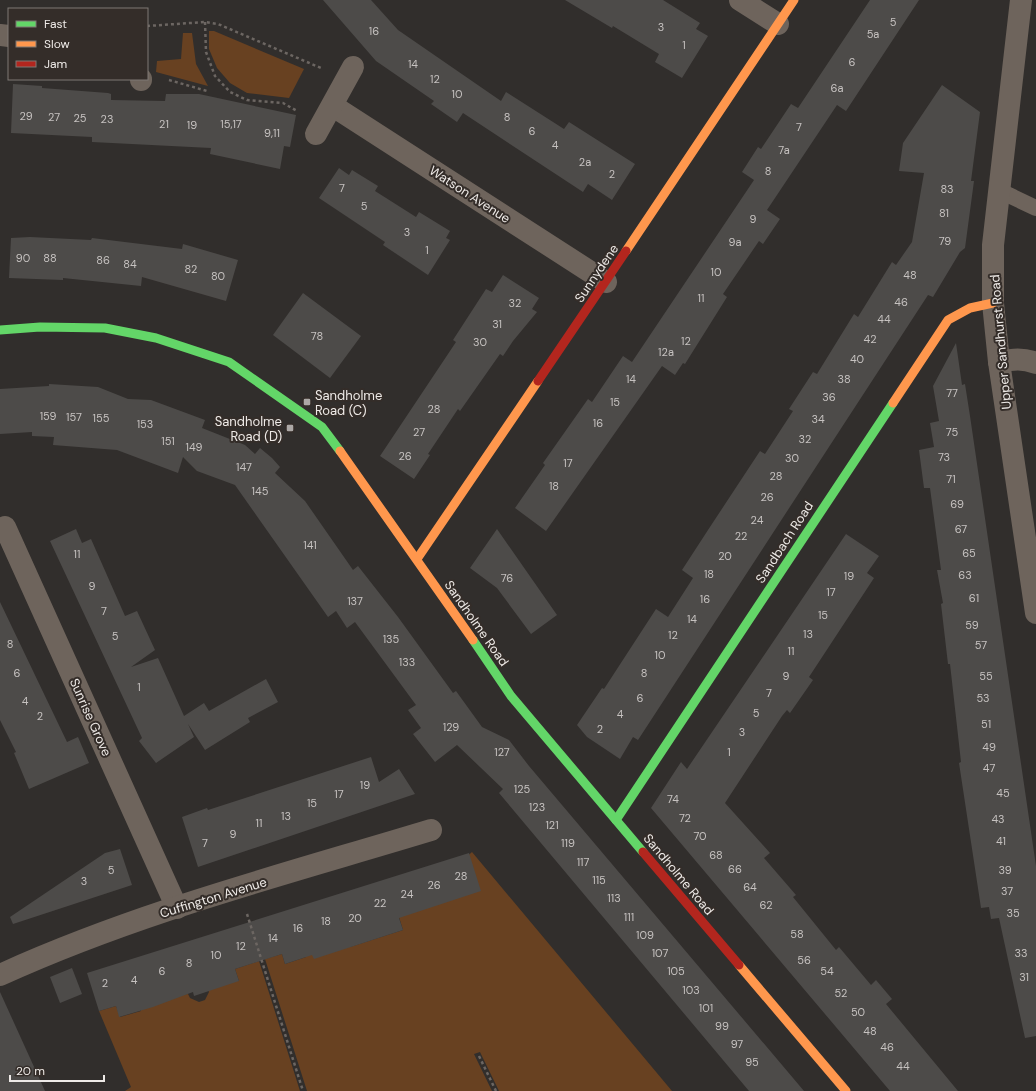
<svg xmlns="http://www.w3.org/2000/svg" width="1036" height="1091" viewBox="0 0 1036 1091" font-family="'DM Sans',sans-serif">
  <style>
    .green { fill: #684121 }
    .building { fill: #4d4b49 }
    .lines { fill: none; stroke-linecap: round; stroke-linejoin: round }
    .path { stroke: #6c6662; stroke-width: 2.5; stroke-dasharray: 3 3; stroke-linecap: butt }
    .lane { stroke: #6e645c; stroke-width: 16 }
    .street { stroke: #6e645c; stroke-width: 22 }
    .fast { stroke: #63d668; stroke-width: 9 }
    .slow { stroke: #ff974d; stroke-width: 9 }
    .jam { stroke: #b3261e; stroke-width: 9 }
    .poi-dot { fill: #aca8a6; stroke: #342d29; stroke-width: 1.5 }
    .labels { text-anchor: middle; stroke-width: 4; stroke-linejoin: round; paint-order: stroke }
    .number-label { font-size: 11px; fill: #c6c2c0 }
    .street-label { font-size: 13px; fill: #eeeae7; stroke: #342d29 }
    .poi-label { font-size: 13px; fill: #eeeae7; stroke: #342d29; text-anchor: start }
  </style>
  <rect width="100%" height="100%" fill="#312e2c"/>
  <g class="green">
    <polygon points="209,31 214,31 304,69 289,98 247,93 230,83 217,68 209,49"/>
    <polygon points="183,33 192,33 196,64 208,86 156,72 157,61 181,59"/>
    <polygon points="472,852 672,1091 499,1091 480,1052 474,1054 492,1091 307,1091 265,959 282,954 285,964 306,957 303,947 350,947 403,930 399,917"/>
    <polygon points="259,961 300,1091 125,1091 131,1087 99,1011 116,1006 120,1017 141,1011 138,999 188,994 190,998 199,1002 205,1000 209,992 204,978 239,981 235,969"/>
  </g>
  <g class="building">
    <polygon points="323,0 371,0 398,30 501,101 506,92 564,129 569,122 635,164 612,200 588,184 583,192 463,113 457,122 431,104 434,101 376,61"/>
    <polygon points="565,0 663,0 700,23 696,29 708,36 682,78 655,62 659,54 613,26 612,28"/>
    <polygon points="870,0 919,0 846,111 837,105 767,210 780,219 763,244 759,241 723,294 727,297 685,364 683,363 675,375 662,366 546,531 515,508 545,465 543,463 588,399 592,402 623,356 632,362 754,180 742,172 758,147 761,149 791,104 798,108"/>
    <polygon points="13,84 42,86 42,88 108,93 111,94 111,100 165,101 166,94 199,94 296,115 290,147 284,146 280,169 210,154 211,148 92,142 92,137 11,133"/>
    <polygon points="942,85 980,112 971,181 974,181 965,248 960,252 933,297 928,295 638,740 633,737 620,759 587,737 577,725 602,688 604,689 656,609 668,617 693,578 682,570 708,530 760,451 765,454 793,411 789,409 813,372 817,374 854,314 858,317 892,262 896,265 912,242 924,173 899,171 903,143"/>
    <polygon points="339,168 349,175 352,170 378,186 375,191 416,217 419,212 450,231 446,238 450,240 428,275 383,245 385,242 319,198"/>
    <polygon points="30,237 91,240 92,238 182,249 183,244 238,260 226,301 142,277 141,286 63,278 63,280 9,278 11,238"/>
    <polygon points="503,275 539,298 532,309 537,312 513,341 503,356 500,354 460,411 458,409 428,454 430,455 414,479 380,456 456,342 453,340 486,289 492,292"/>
    <polygon points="303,293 361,336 330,378 273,335"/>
    <polygon points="956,343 962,385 965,384 970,416 1036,866 1036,1036 1025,1038 999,918 991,919 989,907 981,908 959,763 961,762 950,664 948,664 941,604 943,603 937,570 941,570 930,488 924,488 919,450 934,447 930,423 939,421 933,386"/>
    <polygon points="49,384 98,387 128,399 151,400 205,420 202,428 245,445 255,454 260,448 272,458 280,467 275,473 305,501 353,570 358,566 398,617 453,693 456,691 482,727 509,740 529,766 804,1091 749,1091 499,793 503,789 457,745 435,762 413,734 421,728 408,710 416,705 355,622 347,628 336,611 328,617 235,485 197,471 183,457 178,473 117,450 53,445 54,437 32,436 32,432 0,434 0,389 49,386"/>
    <polygon points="76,529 82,543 91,539 125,616 137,611 155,650 131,667 158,658 184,716 204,703 209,711 266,679 278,702 248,718 250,722 205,750 188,724 194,737 156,763 139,741 142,738 50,541"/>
    <polygon points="497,529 557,615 531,634 497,588 470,568"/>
    <polygon points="846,534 879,556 867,573 874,578 809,677 813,680 790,713 787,710 782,716 725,803 770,853 764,858 796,895 793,897 836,950 839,947 871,985 876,980 892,999 886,1004 958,1091 890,1091 651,808 681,762 687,769"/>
    <polygon points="0,602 67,742 78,737 89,763 29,789 14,753 16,752 0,720"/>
    <polygon points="371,757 379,782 399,769 415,794 198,867 182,817 207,808 208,810"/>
    <polygon points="120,849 132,885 13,924 10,917 105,853"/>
    <polygon points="469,853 481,891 399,918 403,930 314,959 312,955 285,964 282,954 235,969 239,981 194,996 193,992 153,1007 119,1017 116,1006 99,1011 87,973"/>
    <polygon points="72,968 82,994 60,1003 50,977"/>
    <polygon points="0,992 45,1091 0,1091"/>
  </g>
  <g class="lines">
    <g class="path">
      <polyline points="205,22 206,52 215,76 230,92 247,100 283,103 297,111"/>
      <polyline points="147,26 205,22 218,24 321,68"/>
      <polyline points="169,80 207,91"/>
      <polyline points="247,914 303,1091"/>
      <polyline points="479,1056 496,1091"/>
    </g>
    <polyline class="lane" points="998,190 1036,208"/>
    <g class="street">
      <polyline points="740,0 778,24"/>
      <polyline points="1021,0 993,245 993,303 999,362 1036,613"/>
      <polyline points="0,35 9,36"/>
      <polyline points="141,80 141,79"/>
      <polyline points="333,106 606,282"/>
      <polyline points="316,134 353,67"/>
      <path d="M 999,362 C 1013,359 1023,358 1036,363"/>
      <polyline points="5,527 177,908"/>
      <path d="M 0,975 C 138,912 286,874 431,830"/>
    </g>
    <g class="fast">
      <polyline points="0,330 40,327 105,328 156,338 229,362 322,427 340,451"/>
      <polyline points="473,640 511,696 643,852"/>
      <polyline points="616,820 893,403"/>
    </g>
    <g class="slow">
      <polyline points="626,251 794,0"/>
      <polyline points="893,403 948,320 970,308 993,303"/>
      <polyline points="340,451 473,640"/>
      <polyline points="417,559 538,381"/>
      <polyline points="739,965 846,1091"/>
    </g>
    <g class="jam">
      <polyline points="538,381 626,251"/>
      <polyline points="643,852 739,965"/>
    </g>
  </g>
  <g class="poi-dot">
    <rect x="303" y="398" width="8" height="8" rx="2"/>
    <rect x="286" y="424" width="8" height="8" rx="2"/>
  </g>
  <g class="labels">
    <g class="number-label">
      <text x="893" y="26">5</text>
      <text x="661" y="31">3</text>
      <text x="374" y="35">16</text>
      <text x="873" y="38">5a</text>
      <text x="684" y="49">1</text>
      <text x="852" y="66">6</text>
      <text x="413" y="68">14</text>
      <text x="435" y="83">12</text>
      <text x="837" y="92">6a</text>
      <text x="457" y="98">10</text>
      <text x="26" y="120">29</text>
      <text x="54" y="121">27</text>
      <text x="507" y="121">8</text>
      <text x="80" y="122">25</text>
      <text x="107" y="123">23</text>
      <text x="164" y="128">21</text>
      <text x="231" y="128">15,17</text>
      <text x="192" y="129">19</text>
      <text x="799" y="131">7</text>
      <text x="532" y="135">6</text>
      <text x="272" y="137">9,11</text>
      <text x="555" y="149">4</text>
      <text x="784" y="154">7a</text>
      <text x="585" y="166">2a</text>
      <text x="768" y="175">8</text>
      <text x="612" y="178">2</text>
      <text x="342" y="192">7</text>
      <text x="947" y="193">83</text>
      <text x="364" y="210">5</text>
      <text x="944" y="217">81</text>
      <text x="753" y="223">9</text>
      <text x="407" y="236">3</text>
      <text x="945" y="245">79</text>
      <text x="735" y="246">9a</text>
      <text x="427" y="254">1</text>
      <text x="23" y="262">90</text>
      <text x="50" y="262">88</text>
      <text x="103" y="264">86</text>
      <text x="130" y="268">84</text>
      <text x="191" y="273">82</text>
      <text x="716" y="276">10</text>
      <text x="910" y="279">48</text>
      <text x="218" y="280">80</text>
      <text x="701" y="302">11</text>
      <text x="901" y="306">46</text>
      <text x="515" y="307">32</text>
      <text x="884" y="323">44</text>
      <text x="497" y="328">31</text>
      <text x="317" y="340">78</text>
      <text x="870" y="343">42</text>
      <text x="686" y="345">12</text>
      <text x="480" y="346">30</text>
      <text x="666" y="356">12a</text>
      <text x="857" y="363">40</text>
      <text x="631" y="383">14</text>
      <text x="844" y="383">38</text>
      <text x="952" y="397">77</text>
      <text x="829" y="401">36</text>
      <text x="615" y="406">15</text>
      <text x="434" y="413">28</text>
      <text x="48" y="420">159</text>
      <text x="74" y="421">157</text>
      <text x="101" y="422">155</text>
      <text x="818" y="423">34</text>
      <text x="598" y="427">16</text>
      <text x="145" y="428">153</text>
      <text x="419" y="436">27</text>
      <text x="952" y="436">75</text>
      <text x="805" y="443">32</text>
      <text x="168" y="445">151</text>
      <text x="194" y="451">149</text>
      <text x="405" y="460">26</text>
      <text x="944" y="461">73</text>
      <text x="792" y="462">30</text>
      <text x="568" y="467">17</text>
      <text x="244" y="471">147</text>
      <text x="776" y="480">28</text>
      <text x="951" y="483">71</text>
      <text x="554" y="490">18</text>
      <text x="260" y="495">145</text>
      <text x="767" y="501">26</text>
      <text x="957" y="508">69</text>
      <text x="757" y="524">24</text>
      <text x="961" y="533">67</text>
      <text x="741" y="540">22</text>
      <text x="310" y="549">141</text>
      <text x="969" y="557">65</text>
      <text x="77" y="558">11</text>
      <text x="725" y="560">20</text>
      <text x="709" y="578">18</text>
      <text x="965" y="579">63</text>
      <text x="849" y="580">19</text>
      <text x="507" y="582">76</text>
      <text x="92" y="590">9</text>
      <text x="831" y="596">17</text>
      <text x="974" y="602">61</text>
      <text x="705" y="603">16</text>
      <text x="355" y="605">137</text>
      <text x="104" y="615">7</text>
      <text x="823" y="619">15</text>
      <text x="692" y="623">14</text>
      <text x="972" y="629">59</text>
      <text x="808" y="638">13</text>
      <text x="673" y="639">12</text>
      <text x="115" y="640">5</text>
      <text x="391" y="643">135</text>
      <text x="10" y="648">8</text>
      <text x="981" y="649">57</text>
      <text x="791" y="655">11</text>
      <text x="660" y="659">10</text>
      <text x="407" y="666">133</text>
      <text x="17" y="677">6</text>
      <text x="644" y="677">8</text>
      <text x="786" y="680">9</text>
      <text x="986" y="680">55</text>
      <text x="139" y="691">1</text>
      <text x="769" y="697">7</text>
      <text x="640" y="702">6</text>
      <text x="983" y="702">53</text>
      <text x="25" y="705">4</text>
      <text x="756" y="717">5</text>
      <text x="620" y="718">4</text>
      <text x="40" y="720">2</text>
      <text x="986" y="728">51</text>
      <text x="451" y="731">129</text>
      <text x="600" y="733">2</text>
      <text x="742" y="736">3</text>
      <text x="989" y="751">49</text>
      <text x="502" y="756">127</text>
      <text x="729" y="756">1</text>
      <text x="989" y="772">47</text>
      <text x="365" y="789">19</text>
      <text x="522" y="793">125</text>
      <text x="1003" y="797">45</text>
      <text x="339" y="798">17</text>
      <text x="673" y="803">74</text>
      <text x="312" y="807">15</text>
      <text x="537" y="811">123</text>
      <text x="286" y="820">13</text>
      <text x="685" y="822">72</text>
      <text x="998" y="823">43</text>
      <text x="259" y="827">11</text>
      <text x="552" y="829">121</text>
      <text x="233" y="838">9</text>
      <text x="700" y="840">70</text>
      <text x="1001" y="845">41</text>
      <text x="205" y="847">7</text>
      <text x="568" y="847">119</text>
      <text x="716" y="859">68</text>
      <text x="583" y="866">117</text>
      <text x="735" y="873">66</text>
      <text x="111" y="874">5</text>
      <text x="1005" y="874">39</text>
      <text x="461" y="880">28</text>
      <text x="599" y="884">115</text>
      <text x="84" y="885">3</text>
      <text x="434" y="889">26</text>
      <text x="750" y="891">64</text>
      <text x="1007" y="895">37</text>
      <text x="407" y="898">24</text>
      <text x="614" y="902">113</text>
      <text x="380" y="907">22</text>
      <text x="766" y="909">62</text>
      <text x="1013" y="917">35</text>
      <text x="629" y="921">111</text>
      <text x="355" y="922">20</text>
      <text x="326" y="925">18</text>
      <text x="298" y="932">16</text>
      <text x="797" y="938">58</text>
      <text x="645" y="939">109</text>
      <text x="273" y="942">14</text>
      <text x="241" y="950">12</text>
      <text x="660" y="957">107</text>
      <text x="1021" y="957">33</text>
      <text x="216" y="959">10</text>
      <text x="804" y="964">56</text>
      <text x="189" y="967">8</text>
      <text x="162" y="975">6</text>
      <text x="676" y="975">105</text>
      <text x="827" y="975">54</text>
      <text x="1024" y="981">31</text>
      <text x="134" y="984">4</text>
      <text x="105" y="987">2</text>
      <text x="691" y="994">103</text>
      <text x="841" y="997">52</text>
      <text x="706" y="1012">101</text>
      <text x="858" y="1016">50</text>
      <text x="722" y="1030">99</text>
      <text x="870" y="1035">48</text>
      <text x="737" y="1048">97</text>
      <text x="887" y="1051">46</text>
      <text x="752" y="1066">95</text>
      <text x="903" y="1070">44</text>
    </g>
    <g class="street-label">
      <text transform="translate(470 194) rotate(33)" y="5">Watson Avenue</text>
      <text transform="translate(596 273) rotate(-56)" y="5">Sunnydene</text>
      <text transform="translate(1000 342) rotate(-95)" y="5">Upper Sandhurst Road</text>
      <text transform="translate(784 542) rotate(-57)" y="5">Sandbach Road</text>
      <text transform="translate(477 623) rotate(55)" y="5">Sandholme Road</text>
      <text transform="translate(91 717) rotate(66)" y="5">Sunrise Grove</text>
      <text transform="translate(679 874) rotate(50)" y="5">Sandholme Road</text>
      <text transform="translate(213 897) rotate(-17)" y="5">Cuffington Avenue</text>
    </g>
    <g class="poi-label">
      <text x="315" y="400">Sandholme<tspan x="315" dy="15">Road (C)</tspan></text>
      <text x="282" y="426" text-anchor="end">Sandholme<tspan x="282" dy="15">Road (D)</tspan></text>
    </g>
  </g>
  <rect x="8" y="8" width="140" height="72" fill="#342d29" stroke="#7e7975"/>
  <rect x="16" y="21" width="20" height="6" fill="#63d668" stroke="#7e7975"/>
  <text x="44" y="28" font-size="12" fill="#eeeae7">Fast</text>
  <rect x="16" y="41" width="20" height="6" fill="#ff974d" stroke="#7e7975"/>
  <text x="44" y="48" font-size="12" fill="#eeeae7">Slow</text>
  <rect x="16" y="61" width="20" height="6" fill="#b3261e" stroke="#7e7975"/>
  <text x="44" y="68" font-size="12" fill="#eeeae7">Jam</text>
  <path d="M10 1075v6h94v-6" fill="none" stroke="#eeeae7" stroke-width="2"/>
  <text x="16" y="1075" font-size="12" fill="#eeeae7" stroke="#342d29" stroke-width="3" paint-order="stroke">20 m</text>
</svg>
